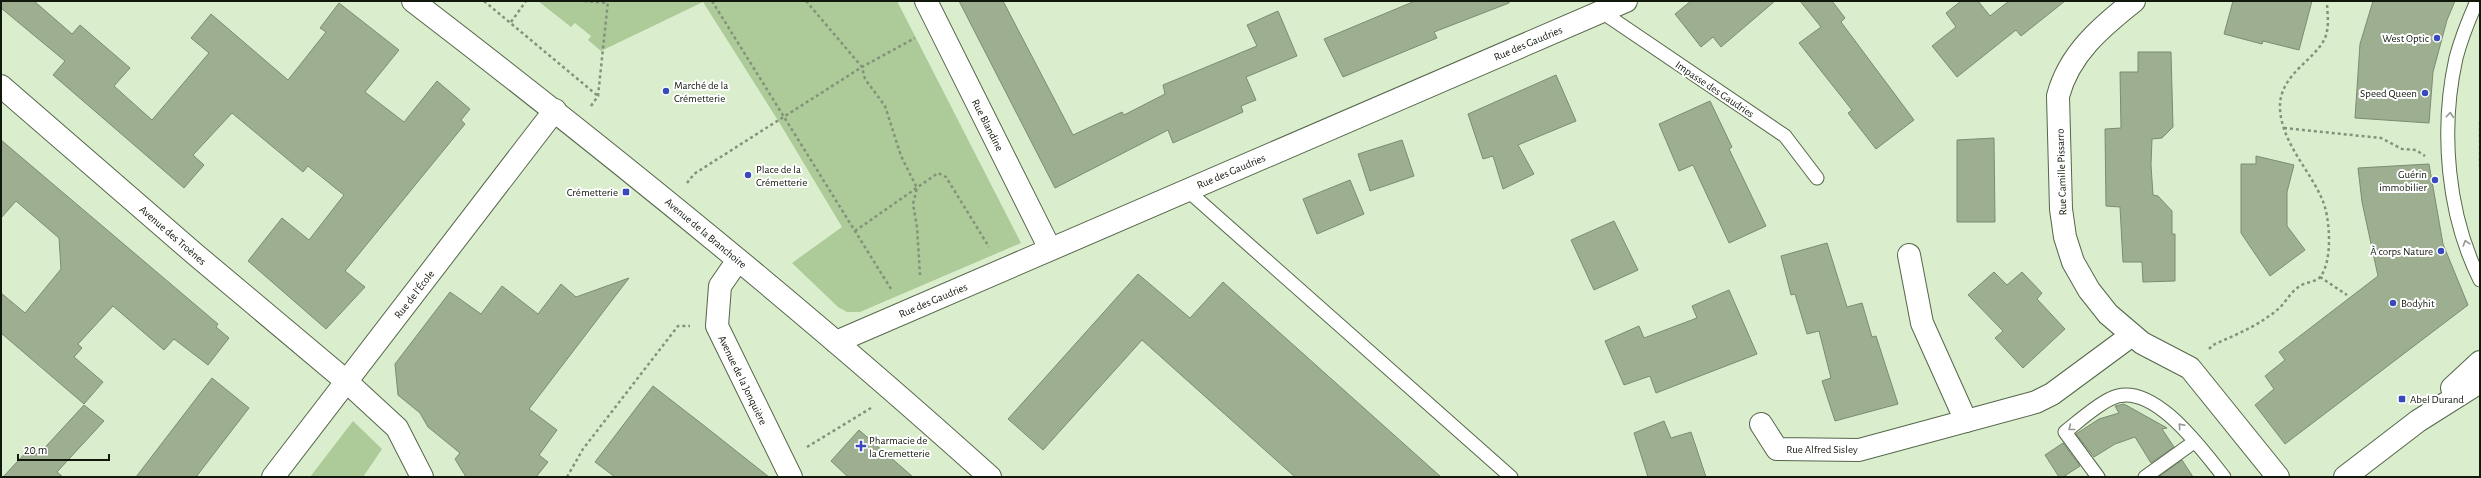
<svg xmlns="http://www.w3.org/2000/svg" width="2481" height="478" viewBox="0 0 2481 478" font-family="'Alegreya Sans',sans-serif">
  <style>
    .green { fill: #adca99 }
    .building { fill: #9daf90; stroke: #7b8d6f }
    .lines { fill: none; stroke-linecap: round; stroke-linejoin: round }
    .lane-casing { stroke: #55664a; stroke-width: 15 }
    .street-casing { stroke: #55664a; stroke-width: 24 }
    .secondary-casing { stroke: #55664a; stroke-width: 24 }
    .path { stroke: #83927a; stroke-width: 2.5; stroke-dasharray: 3 3; stroke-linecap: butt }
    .lane { stroke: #fff; stroke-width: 13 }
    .street { stroke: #fff; stroke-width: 22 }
    .secondary { stroke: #fff; stroke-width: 22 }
    .oneway { stroke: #949792 }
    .poi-dot { fill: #3849bc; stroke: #fff; stroke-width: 1.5 }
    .labels { text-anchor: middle; stroke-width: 4; stroke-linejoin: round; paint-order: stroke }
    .poi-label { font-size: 11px; fill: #11180c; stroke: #fff; text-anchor: end }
    .street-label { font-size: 11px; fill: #11180c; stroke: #fff }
  </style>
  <rect width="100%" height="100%" fill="#daeecd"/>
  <g class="green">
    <polygon points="538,1 897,1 1021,243 860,312 847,312 838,307 792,263 842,227 779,122 703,2 601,51 588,40 591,36 575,23 571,27"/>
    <polygon points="353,421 382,449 363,477 310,477"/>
  </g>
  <g class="building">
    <polygon points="1,1 34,1 72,34 80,25 130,68 114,86 152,120 209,53 191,38 211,14 288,80 326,32 320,28 339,3 399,50 365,92 404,122 437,81 470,109 461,120 465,124 345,271 365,287 326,329 248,261 282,218 309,240 344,195 308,166 303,172 232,113 193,155 204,165 184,188 53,75 65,61 1,8"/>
    <polygon points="959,1 1003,1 1073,135 1122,112 1124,115 1165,94 1163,85 1257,46 1247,25 1278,11 1297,56 1246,77 1256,100 1241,106 1243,112 1173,143 1168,130 1055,188"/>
    <polygon points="1415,1 1509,1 1509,3 1434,32 1437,38 1343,77 1324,39"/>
    <polygon points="1691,1 1775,1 1721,47 1713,37 1701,47 1675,14"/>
    <polygon points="1800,1 1832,1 1845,18 1841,22 1914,120 1876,149 1848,113 1852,110 1799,43 1821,27"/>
    <polygon points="1961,1 1978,1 1990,16 2009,1 2065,1 2021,36 2016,30 1957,77 1932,46 1956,27 1946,13"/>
    <polygon points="2233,1 2312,1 2299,50 2263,41 2262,44 2224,34"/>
    <polygon points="2373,1 2455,1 2447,20 2433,72 2429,123 2355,118 2360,44"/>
    <polygon points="2138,52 2171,52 2173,127 2162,138 2152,139 2151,165 2153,195 2158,196 2172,211 2172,234 2175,234 2175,281 2143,282 2142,262 2123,262 2120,207 2106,206 2105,129 2121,128 2120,72 2138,72"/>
    <polygon points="1556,75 1576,121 1518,145 1534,174 1503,189 1493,156 1483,159 1468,114"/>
    <polygon points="1710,101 1732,147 1729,149 1766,226 1729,243 1693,165 1679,171 1659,124"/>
    <polygon points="1994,138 1995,222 1957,222 1957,140"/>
    <polygon points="1,140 218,324 216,327 229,338 208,365 174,339 164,350 113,306 78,344 82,348 74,357 103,382 84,404 1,333 1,293 25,313 61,269 59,238 16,201 1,218"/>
    <polygon points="1402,140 1414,176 1370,191 1358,154"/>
    <polygon points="2256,156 2294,165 2287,192 2287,226 2305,250 2270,276 2241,233 2241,164 2256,164"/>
    <polygon points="2429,164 2443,244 2468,305 2285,444 2255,405 2274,389 2265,376 2285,360 2279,352 2378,276 2362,202 2358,168"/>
    <polygon points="1350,180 1364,214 1317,234 1303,199"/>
    <polygon points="1614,221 1638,270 1594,290 1571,240"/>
    <polygon points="1827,243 1847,307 1862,303 1872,337 1876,336 1898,404 1835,421 1822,381 1831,378 1819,331 1807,334 1795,294 1791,295 1781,256"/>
    <polygon points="1994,272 2007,285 2022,272 2042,293 2037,299 2065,329 2023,368 1995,338 2003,331 1968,295"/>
    <polygon points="1138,274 1190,318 1223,282 1441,477 1295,477 1142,340 1043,450 1008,419"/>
    <polygon points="629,278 529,409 557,430 539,455 548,462 536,477 466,477 455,459 460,453 428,427 420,413 398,395 395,364 450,292 481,314 502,286 538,314 561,284 576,297"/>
    <polygon points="1729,290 1757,354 1656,393 1650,376 1624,385 1605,341 1639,326 1644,338 1697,318 1692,306"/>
    <polygon points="212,378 249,408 196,477 136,477"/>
    <polygon points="653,386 702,424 769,477 615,477 595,462"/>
    <polygon points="2124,404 2167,428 2162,429 2174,447 2151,463 2135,437 2115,444 2094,457 2076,434 2099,419 2119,413 2115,406"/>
    <polygon points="84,405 104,421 57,472 63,477 3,477 30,448 38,455"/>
    <polygon points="1664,421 1671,438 1691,432 1706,477 1648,477 1634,433"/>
    <polygon points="859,430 913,477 848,477 831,461"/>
    <polygon points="2063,443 2080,466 2063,477 2059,477 2045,455"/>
    <polygon points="2182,460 2193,477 2161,477 2160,476"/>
  </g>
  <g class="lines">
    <g class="lane-casing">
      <g id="lane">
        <path d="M 2477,1 C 2469,19 2461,39 2456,58 C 2440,130 2447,214 2480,280"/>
        <polyline points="1602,12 1785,136 1817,178"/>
        <polyline points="1187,190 1511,477"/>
        <path d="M 2098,477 L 2065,432 C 2079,421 2094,407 2110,399 C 2151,377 2203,451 2224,477"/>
        <polyline points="2145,477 2194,442"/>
      </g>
    </g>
    <g class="street-casing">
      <g id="street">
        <path d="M 413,1 C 611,153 805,310 990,477"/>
        <polyline points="926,1 1050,249"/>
        <path d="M 2134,1 C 2101,27 2069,54 2058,96 L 2061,209 L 2065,237 L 2073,262 L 2089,290 L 2108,314 L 2142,343 L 2190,368 L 2278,477"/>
        <polyline points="1,86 196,255 346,381 397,428 422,477"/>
        <polyline points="1909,255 1922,323 1966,421"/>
        <polyline points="738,260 720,286 717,326 791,477"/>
        <polyline points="836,342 1626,1"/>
        <polyline points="1761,424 1777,449 1859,450 2036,402 2052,394 2132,335"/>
        <polyline points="273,477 555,110"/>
      </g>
    </g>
    <g class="secondary-casing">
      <g id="secondary">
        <polyline points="2452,388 2480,362"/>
        <polyline points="2345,477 2418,421 2480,382"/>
      </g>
    </g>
    <g class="path">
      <polyline points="484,1 598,96"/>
      <polyline points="584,1 607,3"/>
      <polyline points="712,1 891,289"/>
      <polyline points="806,1 862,67 865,79 885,106 901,156 917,188 913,204 917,227 920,275"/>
      <polyline points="511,22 526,1"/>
      <polyline points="591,106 598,96 608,1"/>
      <polyline points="2480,122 2480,170"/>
      <polyline points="2284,128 2381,138 2402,149 2416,150 2425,156"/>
      <polyline points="687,183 694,174 862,67 915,38"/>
      <polyline points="855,231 938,173 946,177 989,247"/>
      <polyline points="2320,277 2347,295"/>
      <path d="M 2209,349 L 2213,345 C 2235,335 2258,326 2277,310 C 2285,304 2290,292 2300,286 C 2306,282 2317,282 2321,276 C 2333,259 2330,216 2322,199 C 2309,169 2282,143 2280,109 C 2278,71 2323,58 2327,31 C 2329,22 2327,11 2327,1"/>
      <polyline points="807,447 871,408"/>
      <polyline points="567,477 583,449 678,326 690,326"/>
    </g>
    <use href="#lane" class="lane"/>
    <use href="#street" class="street"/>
    <use href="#secondary" class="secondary"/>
  </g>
  <defs><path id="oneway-chevron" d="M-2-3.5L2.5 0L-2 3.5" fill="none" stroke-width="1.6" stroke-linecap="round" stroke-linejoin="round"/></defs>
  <g class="oneway">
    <use href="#oneway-chevron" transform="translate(2450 115) rotate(-85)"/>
    <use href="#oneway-chevron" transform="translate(2466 243) rotate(-107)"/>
    <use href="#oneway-chevron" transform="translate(2181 426) rotate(-131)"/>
    <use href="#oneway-chevron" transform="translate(2071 428) rotate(142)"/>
  </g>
  <g class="poi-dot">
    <circle cx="2437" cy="38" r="4"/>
    <circle cx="666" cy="91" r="4"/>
    <circle cx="2425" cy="93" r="4"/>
    <circle cx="748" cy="175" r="4"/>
    <circle cx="2435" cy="180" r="4"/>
    <rect x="622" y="188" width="8" height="8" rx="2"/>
    <circle cx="2441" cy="251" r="4"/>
    <circle cx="2393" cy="303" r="4"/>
    <rect x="2398" y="395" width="8" height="8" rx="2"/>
    <path d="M859 440h4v4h4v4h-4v4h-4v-4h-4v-4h4z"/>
  </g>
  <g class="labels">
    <g class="poi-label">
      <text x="2429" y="42">West Optic</text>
      <text x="674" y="89" text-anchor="start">Marché de la<tspan x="674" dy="13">Crémetterie</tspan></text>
      <text x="2417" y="97">Speed Queen</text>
      <text x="756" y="173" text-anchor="start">Place de la<tspan x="756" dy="13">Crémetterie</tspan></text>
      <text x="2427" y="178">Guérin<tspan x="2427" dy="13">immobilier</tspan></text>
      <text x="618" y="196">Crémetterie</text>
      <text x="2433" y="255">À corps Nature</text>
      <text x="2401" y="307" text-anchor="start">Bodyhit</text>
      <text x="2410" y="403" text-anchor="start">Abel Durand</text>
      <text x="869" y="444" text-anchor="start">Pharmacie de<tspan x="869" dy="13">la Cremetterie</tspan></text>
    </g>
    <g class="street-label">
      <text transform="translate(1528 43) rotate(-23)" y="4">Rue des Gaudries</text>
      <text transform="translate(1715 89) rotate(34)" y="4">Impasse des Gaudries</text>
      <text transform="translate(988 125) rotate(63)" y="4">Rue Blandine</text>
      <text transform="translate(1231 171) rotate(-23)" y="4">Rue des Gaudries</text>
      <text transform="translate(2061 172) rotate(-92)" y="4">Rue Camille Pissarro</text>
      <text transform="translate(706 233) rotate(40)" y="4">Avenue de la Branchoire</text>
      <text transform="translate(173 235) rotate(41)" y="4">Avenue des Troènes</text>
      <text transform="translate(414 294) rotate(-52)" y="4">Rue de l'École</text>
      <text transform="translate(933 300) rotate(-23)" y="4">Rue des Gaudries</text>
      <text transform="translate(743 380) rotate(64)" y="4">Avenue de la Jonquière</text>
      <text x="1822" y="453">Rue Alfred Sisley</text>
    </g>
  </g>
  <rect width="2481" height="478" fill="none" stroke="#11180c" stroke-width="4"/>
  <path d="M18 454v6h91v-6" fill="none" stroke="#11180c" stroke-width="2"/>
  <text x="24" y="454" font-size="12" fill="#11180c" stroke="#ffffff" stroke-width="3" paint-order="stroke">20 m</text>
</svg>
